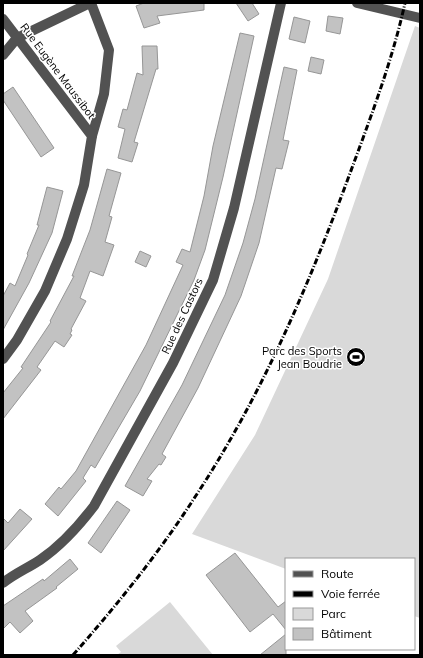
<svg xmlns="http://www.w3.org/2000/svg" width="423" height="658" viewBox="0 0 423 658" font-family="Mulish,sans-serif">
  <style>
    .green { fill: #d9d9d9 }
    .building { fill: #c2c2c2; stroke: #969696 }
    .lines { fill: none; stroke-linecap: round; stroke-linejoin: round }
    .minor { stroke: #525252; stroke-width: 10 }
    .rail { stroke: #000; stroke-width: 3; stroke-dasharray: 6 2 1 2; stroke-linecap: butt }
    .labels { text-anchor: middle; stroke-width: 3; stroke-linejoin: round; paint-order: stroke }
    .street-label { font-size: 11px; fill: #000; stroke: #fff }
    .poi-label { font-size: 11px; fill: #000; stroke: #fff; text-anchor: end }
  </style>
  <rect width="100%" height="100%" fill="#fff"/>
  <g class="green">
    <polygon points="415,26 420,28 420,618 414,616 414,559 286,559 286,569 192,534 255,435 328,279"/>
    <polygon points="170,602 213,655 117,655 121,652 116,646"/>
  </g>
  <g class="building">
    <polygon points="144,3 204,3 204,10 157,16 160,23 144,28 136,6"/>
    <polygon points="236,3 252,3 259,14 248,21"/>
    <polygon points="328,16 343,18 340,34 326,31"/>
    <polygon points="294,17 310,21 305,43 289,39"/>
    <polygon points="240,33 254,36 223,177 205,250 194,280 140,391 95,468 91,465 83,478 86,481 58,516 45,504 59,487 61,489 76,471 146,345 183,265 176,262 182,249 190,252 204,196 213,146"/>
    <polygon points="142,46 157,46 158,69 156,69 134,142 138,143 132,162 118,158 125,129 118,127 123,109 127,110 137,73 143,75"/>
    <polygon points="311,57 324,60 321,74 308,71"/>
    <polygon points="284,67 297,70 283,140 289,141 282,169 276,168 259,243 241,296 198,388 162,454 166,457 161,465 159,464 147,479 152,481 143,496 125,486 182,385 225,295 243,243 255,199"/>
    <polygon points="13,87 54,148 41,157 3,100 3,94"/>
    <polygon points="107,169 121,173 109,216 112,217 105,242 114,245 103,276 90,271 80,298 86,301 71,329 72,330 70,334 72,335 64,347 55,341 37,367 41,370 3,419 3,393 23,368 21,367 51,322 50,321 74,276 72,276 90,230"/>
    <polygon points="47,187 63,191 52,233 29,283 3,330 3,296 10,283 15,286 28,255 27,254 39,225 37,225"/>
    <polygon points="140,251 151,256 146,267 135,262"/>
    <polygon points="117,501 130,510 101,553 88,543"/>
    <polygon points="20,509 32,519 3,551 3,518 8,523"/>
    <polygon points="235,553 278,607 286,601 286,630 273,614 250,632 206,575"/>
    <polygon points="70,559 78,569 56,587 57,588 25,611 33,621 20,633 10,622 3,629 3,606 43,579 44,581"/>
    <polygon points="286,634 286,655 260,655"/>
  </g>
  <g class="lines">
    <g class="minor">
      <polyline points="91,3 109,50 104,94 92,136"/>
      <polyline points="357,3 420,18"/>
      <polyline points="3,19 92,136 84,185 67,239 45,291 17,340 3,359"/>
      <polyline points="3,55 17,38 90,3"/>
      <path d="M 3,583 C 14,574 28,568 40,560 C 62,545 78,527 94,506 L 173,363 L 213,280 L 234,208 L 281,3"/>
    </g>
    <path class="rail" d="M 73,655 C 117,605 159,553 195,497 C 261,397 308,287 349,176 C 370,119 392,62 405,3"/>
  </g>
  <defs>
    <g id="stadium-disc" transform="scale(1)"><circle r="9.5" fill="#000" stroke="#fff"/><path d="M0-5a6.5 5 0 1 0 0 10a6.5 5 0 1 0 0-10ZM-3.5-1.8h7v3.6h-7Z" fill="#fff"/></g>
  </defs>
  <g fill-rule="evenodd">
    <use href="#stadium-disc" x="356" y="357"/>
  </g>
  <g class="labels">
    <g class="street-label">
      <text transform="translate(58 71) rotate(53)" y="4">Rue Eugène Maussibot</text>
      <text transform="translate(182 316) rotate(-65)" y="4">Rue des Castors</text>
    </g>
    <g class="poi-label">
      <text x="342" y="355">Parc des Sports<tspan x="342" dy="13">Jean Boudrie</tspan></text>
    </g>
  </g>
  <rect width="423" height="658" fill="none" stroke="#000000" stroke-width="8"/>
  <rect x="285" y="558" width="130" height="92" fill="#ffffff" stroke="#999999"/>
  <rect x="293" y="571" width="20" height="6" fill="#525252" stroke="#999999"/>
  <text x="321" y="578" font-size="12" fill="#000000">Route</text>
  <rect x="293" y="591" width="20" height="6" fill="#000000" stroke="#999999"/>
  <text x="321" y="598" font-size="12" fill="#000000">Voie ferrée</text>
  <rect x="293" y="608" width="20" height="12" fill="#d9d9d9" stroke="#999999"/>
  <text x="321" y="618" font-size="12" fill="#000000">Parc</text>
  <rect x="293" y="628" width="20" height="12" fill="#c2c2c2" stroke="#999999"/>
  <text x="321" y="638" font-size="12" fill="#000000">Bâtiment</text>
</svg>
